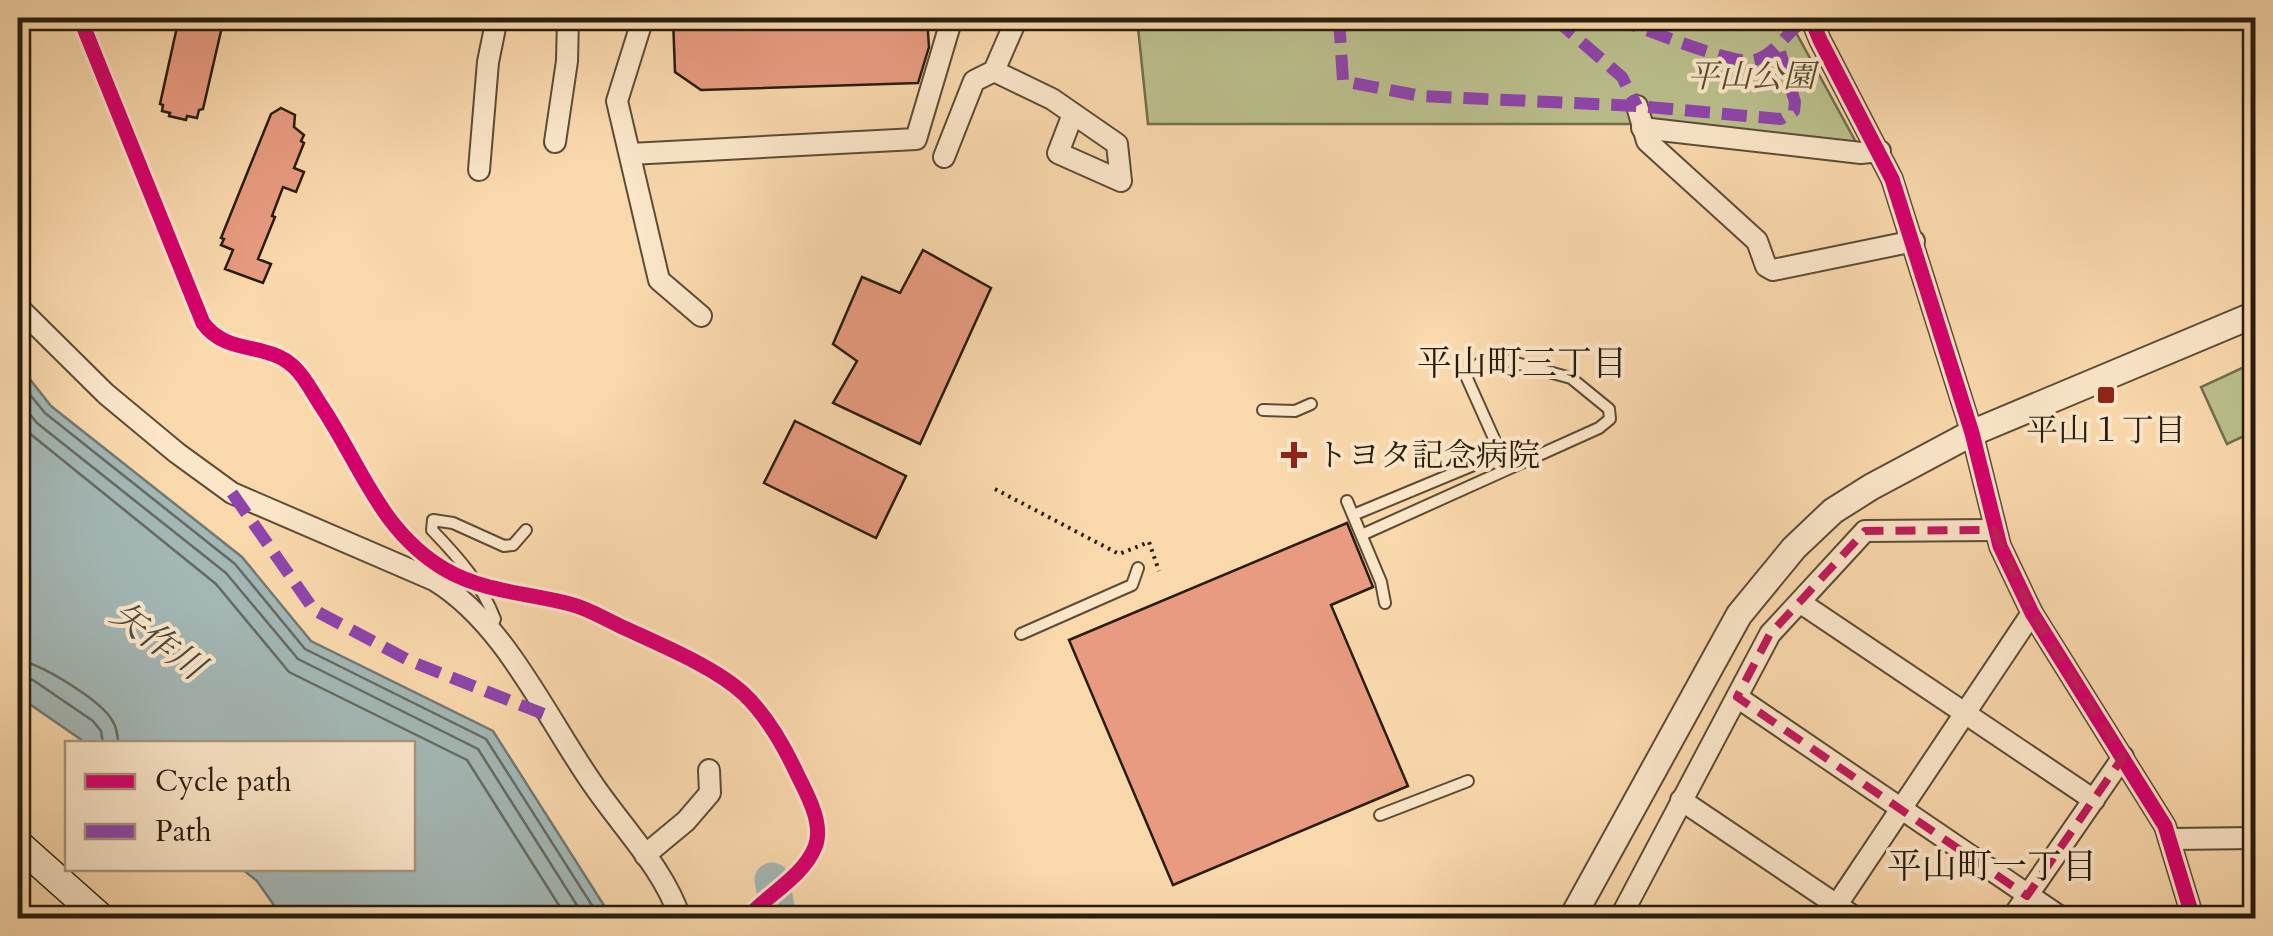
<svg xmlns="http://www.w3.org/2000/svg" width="2273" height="936" viewBox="0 0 2273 936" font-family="Cardo,'Noto Serif JP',serif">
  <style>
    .green { fill: #babf8c; stroke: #716e4e; stroke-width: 2.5 }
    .water { fill: #a3b7b5; stroke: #727973; stroke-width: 2.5 }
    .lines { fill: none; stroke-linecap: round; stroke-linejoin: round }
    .shore { stroke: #666a62; stroke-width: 2.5 }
    .river { stroke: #a3b7b5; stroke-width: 35 }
    .building { fill: #e89b80; stroke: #281d0f; stroke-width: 2.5 }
    .service-casing { stroke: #5c4c36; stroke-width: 14 }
    .minor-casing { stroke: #5c4c36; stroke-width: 24 }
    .tertiary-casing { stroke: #5c4c36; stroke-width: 29 }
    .secondary-casing { stroke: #281d0f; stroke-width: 31 }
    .path { stroke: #281d0f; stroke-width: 4; stroke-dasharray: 2.5 5; stroke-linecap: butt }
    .service { stroke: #fbe6c9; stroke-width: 10 }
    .minor { stroke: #fbe6c9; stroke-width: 20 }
    .tertiary { stroke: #fbe6c9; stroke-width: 25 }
    .secondary { stroke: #fbe6c9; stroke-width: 28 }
    .quiet { stroke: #8e44ad; stroke-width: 12; stroke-dasharray: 25 12; stroke-linecap: butt }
    .cycleway-casing { stroke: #fbe6c9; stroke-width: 21 }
    .cycleway { stroke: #d6006c; stroke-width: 15 }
    .marked { fill: none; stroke: #c2185b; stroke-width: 8; stroke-dasharray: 20 12; stroke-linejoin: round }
    .poi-dot { fill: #8f2418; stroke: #fbe6c9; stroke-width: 4 }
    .labels { text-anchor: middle; stroke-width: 8; stroke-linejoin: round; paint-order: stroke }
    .park-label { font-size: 32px; font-style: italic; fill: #544e34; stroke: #fbe6c9 }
    .poi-label { font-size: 32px; fill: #281d0f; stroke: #fbe6c9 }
    .neighbourhood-label { font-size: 35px; fill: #281d0f; stroke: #fbe6c9 }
    .water-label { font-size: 35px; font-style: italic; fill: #4d4b41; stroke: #fbe6c9 }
  </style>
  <rect width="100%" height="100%" fill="#f9d8ac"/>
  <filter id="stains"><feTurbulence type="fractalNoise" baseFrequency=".002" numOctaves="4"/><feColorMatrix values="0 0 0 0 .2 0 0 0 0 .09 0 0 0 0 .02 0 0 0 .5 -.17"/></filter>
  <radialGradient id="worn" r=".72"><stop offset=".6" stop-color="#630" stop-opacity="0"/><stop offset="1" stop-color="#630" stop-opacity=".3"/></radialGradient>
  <g class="green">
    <polygon points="1137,18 1791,18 1793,27 1858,146 1647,124 1148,124"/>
    <polygon points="2255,362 2255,431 2227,444 2201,387"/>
  </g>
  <polygon class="water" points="18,364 51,406 242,557 311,641 493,731 612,918 283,918 257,881 242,869 412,868 412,744 86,743 18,696"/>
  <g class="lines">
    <g class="shore">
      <polyline points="18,380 45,413 235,564 305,649 486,739 600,918"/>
      <polyline points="18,400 37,423 226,573 298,659 478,749 585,918"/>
      <polyline points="18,424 216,584 289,672 467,760 567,918"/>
      <path d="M 18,661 C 40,662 101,701 112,720 C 117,728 118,735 118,744"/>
      <polyline points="18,676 33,680 93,721 101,731 103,744"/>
    </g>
    <polyline class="river" points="772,880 779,918"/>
  </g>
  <g class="building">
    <polygon points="179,18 224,18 203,109 199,110 197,118 187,116 186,120 169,116 170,113 162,111 163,105 160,104"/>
    <polygon points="673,18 927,18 929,47 918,83 701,90 675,72"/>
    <polygon points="281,108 295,115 294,127 304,135 301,141 304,143 294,168 304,172 296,192 283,187 272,216 275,217 258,259 271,264 263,283 225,269 233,250 221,245 224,239 221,238 271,114"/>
    <polygon points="923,250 991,288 920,444 833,403 857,361 833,344 862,277 900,293"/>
    <polygon points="795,421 906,476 876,538 764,483"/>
    <polygon points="1347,523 1373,587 1331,605 1408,786 1173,885 1069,640"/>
  </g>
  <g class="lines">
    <g class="service-casing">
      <g id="service">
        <polyline points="1263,410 1295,411 1311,404"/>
        <polyline points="1347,501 1381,582 1385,603"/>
        <polyline points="1358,513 1493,457 1496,443 1466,376 1479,364 1505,360 1571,378 1609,409 1610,419 1599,428 1366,533"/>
        <path d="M 490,631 L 495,619 C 481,583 459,558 432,530 L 433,520 L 453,523 L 504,546 L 513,545 L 526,530"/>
        <polyline points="1021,634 1132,585 1138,568"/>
        <polyline points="1380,815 1468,781"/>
      </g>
    </g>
    <g class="minor-casing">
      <g id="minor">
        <polyline points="643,18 617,101 659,280 701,316"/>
        <polyline points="1811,18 1820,40 1892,179 1972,433 2000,546 2032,613 2165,826 2193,918"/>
        <polyline points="994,71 1052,99 1117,144 1121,181 1058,153 1073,114"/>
        <polyline points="1637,106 1647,141 1757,241 1766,266 1773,270 1914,241"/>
        <polyline points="1642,128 1861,153 1880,151"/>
        <polyline points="555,142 567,61 568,18"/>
        <polyline points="630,154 916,139 952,18"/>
        <polyline points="944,157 974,81 994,71 1017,18"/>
        <polyline points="479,170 488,62 497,18"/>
        <path d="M 18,307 L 106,394 L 177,453 L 232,493 L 434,580 C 507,624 548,722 597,790 C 625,830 665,871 680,918"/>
        <polyline points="1801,603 2094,800"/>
        <polyline points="1737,697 2062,918"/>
        <polyline points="1681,800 1856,918"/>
        <polyline points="2171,839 2256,838"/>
        <polyline points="645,855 686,821 710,793 709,770"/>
        <polyline points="1620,918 1770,634 1865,531 1994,530"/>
        <polyline points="1828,918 2032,613"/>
        <polyline points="2012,918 2123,757"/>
      </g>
    </g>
    <g class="tertiary-casing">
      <polyline id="tertiary" points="1572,918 1739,615 1794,548 1833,511 1871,487 1972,433 2256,314"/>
    </g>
    <g class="secondary-casing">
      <polyline id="secondary" points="18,844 101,918"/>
    </g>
    <polyline class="path" points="995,489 1119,554 1149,542 1159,571"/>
    <use href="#service" class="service"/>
    <use href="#minor" class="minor"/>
    <use href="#tertiary" class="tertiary"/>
    <use href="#secondary" class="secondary"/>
    <g class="quiet">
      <polyline points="1339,18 1343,81 1421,96 1637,106 1781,119 1794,111 1795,102 1778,45"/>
      <polyline points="1554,18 1622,77 1637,106"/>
      <path d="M 1613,18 C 1639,26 1733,66 1755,60 C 1778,54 1789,26 1810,18"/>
      <polyline points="232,493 314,610 410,661 551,717"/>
    </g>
    <g class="cycleway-casing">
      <g id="cycleway">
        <path d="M 80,18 L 203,323 C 227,356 267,341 294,367 C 305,377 312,392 320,404 C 360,463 380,532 446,570 C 484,592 529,593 570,604 C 587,608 603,618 618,625 C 656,643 714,666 744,694 C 767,716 785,748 798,776 C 808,796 824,825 815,847 C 803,877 767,895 747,918"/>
        <polyline points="1811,18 1820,40 1892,179 1972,433 2000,546 2032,613 2165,826 2193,918"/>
      </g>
    </g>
    <use href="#cycleway" class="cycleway"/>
  </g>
  <path class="marked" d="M 1994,530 L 2032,613 L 2123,757 L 2027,896 L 1737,697 L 1770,634 L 1865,531 Z"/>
  <g class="poi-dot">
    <rect x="2096" y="385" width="20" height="20" rx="5"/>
    <path d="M1289 440h10v10h10v10h-10v10h-10v-10h-10v-10h10z"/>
  </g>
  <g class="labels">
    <g class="park-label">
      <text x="1751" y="87">平山公園</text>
    </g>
    <g class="poi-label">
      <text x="2106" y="441">平山１丁目</text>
      <text x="1316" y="466" text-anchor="start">トヨタ記念病院</text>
    </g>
    <g class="neighbourhood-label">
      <text x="1522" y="375">平山町三丁目</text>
      <text x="1992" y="878">平山町一丁目</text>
    </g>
    <g class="water-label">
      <text transform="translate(158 640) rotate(36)" y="12">矢作川</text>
    </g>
  </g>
  <rect width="2273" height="936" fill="none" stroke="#f9d8ac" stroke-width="60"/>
  <rect x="20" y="20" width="2233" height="896" fill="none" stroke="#281d0f" stroke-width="5"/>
  <rect x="30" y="30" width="2213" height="876" fill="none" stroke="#281d0f" stroke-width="2.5"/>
  <rect x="65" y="741" width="350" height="130" fill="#fbe6c9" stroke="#a7967f" stroke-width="2.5"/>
  <rect x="85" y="774" width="50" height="15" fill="#d6006c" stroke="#a7967f" stroke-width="2.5"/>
  <text x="155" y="791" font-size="30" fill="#281d0f">Cycle path</text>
  <rect x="85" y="824" width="50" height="15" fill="#8e44ad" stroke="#a7967f" stroke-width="2.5"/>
  <text x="155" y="841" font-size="30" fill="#281d0f">Path</text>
  <rect width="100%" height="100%" filter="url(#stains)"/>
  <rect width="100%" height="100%" fill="url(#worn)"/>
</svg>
